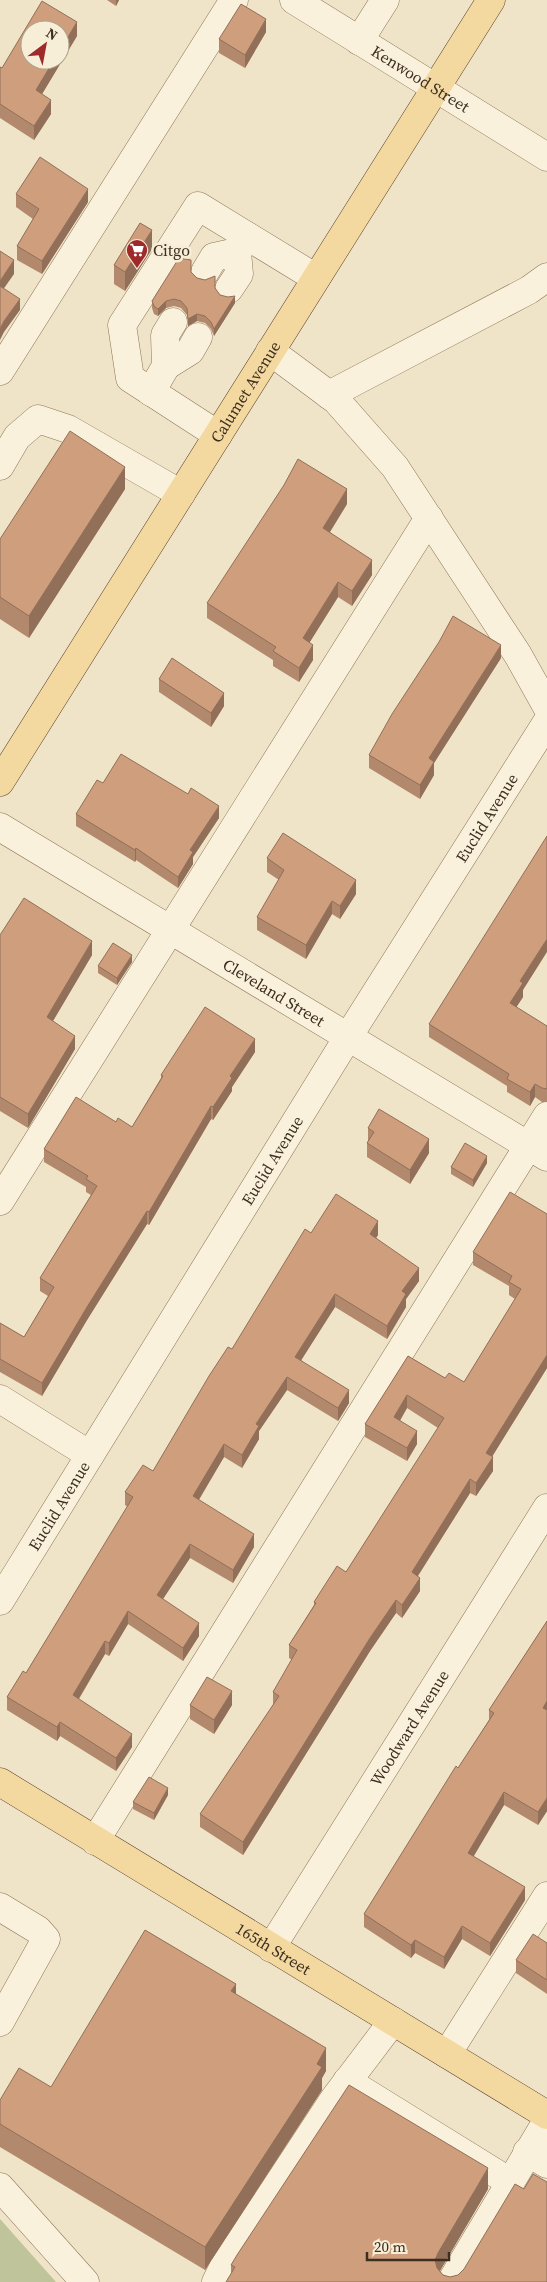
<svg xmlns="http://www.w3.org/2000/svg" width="547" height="2282" viewBox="0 0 547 2282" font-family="'Source Serif 4',serif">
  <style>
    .cemetery { fill: #bfc49a }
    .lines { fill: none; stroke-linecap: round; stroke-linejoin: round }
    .minor-casing { stroke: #8d765c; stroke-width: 29 }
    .major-casing { stroke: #5b4430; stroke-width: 29 }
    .minor { stroke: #faf1dc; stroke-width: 28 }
    .major { stroke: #f3d9a0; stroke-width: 28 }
    .wall { fill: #b2896c }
    .shaded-wall { fill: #916f58 }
    .building { fill: #cf9f7d; stroke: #916f58 }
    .labels { text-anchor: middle; stroke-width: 5; stroke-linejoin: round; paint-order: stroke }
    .street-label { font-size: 16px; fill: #3d2e20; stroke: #f7eed8 }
    .poi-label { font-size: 16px; fill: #3d2e20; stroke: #f7eed8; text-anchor: start }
  </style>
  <rect width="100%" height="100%" fill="#f0e4c8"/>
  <polygon class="cemetery" points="0,2219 56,2282 0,2282"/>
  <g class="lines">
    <g class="minor-casing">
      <g id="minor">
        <path id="s1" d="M 294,0 L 547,157"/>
        <polyline points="359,41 385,0"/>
        <polyline points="205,272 214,257 237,252 247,236"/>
        <polyline points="229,289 239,274 237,252"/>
        <polyline points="270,351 336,400 395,467 518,655 547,707"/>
        <polyline points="166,366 190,351 198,337"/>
        <polyline points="0,371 234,0"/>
        <polyline points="151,392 166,366 165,335 173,322"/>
        <polyline points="329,395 529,290 547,277"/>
        <polyline points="218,435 130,378 122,325 198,206 316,278"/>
        <polyline points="0,466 17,437 38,419 68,429 181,494"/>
        <path id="s2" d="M 0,827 L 547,1157"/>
        <polyline points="0,1201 429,518"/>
        <polyline points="0,1399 90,1455"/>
        <path id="s3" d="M 0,1601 L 348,1037 L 547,722"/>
        <polyline points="95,1841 547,1116"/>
        <polyline points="0,1907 38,1930 46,1939 0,2022"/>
        <path id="s4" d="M 271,1948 L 547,1508"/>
        <polyline points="447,2054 547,1896"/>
        <polyline points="347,2081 510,2182"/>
        <polyline points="527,2152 547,2164"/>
        <polyline points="0,2187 85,2282"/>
        <polyline points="216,2282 223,2268 334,2099 393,2021"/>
        <polyline points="451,2282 547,2121"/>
      </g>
    </g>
    <g class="major-casing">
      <g id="major">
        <path id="s5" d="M 0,782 L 491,0"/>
        <path id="s6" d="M 0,1782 L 547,2115"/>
      </g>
    </g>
    <use href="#minor" class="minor"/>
    <use href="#major" class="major"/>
  </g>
  <g class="wall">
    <polygon points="107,0 119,0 116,6"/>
    <polygon points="266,32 245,68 219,53 219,39"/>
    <polygon points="77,36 42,94 51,114 34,140 0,118 0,67 2,68"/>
    <polygon points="16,194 88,202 42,274 17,260 17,246 33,219 16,207"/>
    <polygon points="152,249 125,291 114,284 114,265"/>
    <polygon points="191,272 197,278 205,280 215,288 220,295 235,303 214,336 211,329 205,323 197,321 188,326 187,315 181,308 174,306 166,308 158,316 154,314 152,308 152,301"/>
    <polygon points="125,489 29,638 0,619 0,539"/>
    <polygon points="347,504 330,532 372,575 352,606 338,597 309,643 313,660 299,682 273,666 273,660 207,618 207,603"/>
    <polygon points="501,658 434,763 434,775 420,799 369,768 369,755"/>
    <polygon points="159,679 224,706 211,727 159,692"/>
    <polygon points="103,783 219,818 193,857 193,864 178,888 136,860 135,862 76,826 76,814"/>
    <polygon points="267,858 356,894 340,919 332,914 306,959 257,930 257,917 279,880 267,872"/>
    <polygon points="0,935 92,955 53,1021 75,1049 28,1128 0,1111"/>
    <polygon points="132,962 117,985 98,973 98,966"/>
    <polygon points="523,990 523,997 516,1007 547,1026 547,1102 542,1102 535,1097 530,1106 507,1092 507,1086 429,1037 429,1024"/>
    <polygon points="255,1052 232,1087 232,1091 213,1120 211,1119 149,1225 147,1224 87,1320 42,1396 0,1372 0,1323 24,1337 48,1296 40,1291 40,1278 91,1195 86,1192 86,1187 44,1162 44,1149 116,1122 132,1127 161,1078 161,1075"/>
    <polygon points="368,1128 429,1153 410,1184 367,1157 367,1143 368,1141"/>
    <polygon points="487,1163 473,1187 451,1174 451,1167"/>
    <polygon points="547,1214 547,1368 492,1457 493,1471 476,1496 470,1493 418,1576 420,1591 402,1618 396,1613 370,1651 243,1855 200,1827 200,1814 273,1705 273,1692 292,1660 289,1658 289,1645 314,1605 314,1602 346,1572 438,1428 407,1408 400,1421 417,1444 407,1461 365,1437 365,1424 408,1356 445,1378 464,1382 515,1299 509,1295 509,1286 473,1265 473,1252"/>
    <polygon points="311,1233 378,1235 376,1238 419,1281 406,1299 406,1307 387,1339 335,1307 301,1360 349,1403 338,1421 287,1390 259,1431 259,1439 242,1468 224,1457 198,1500 254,1547 233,1583 190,1558 163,1599 199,1636 183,1661 128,1624 109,1656 105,1654 79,1699 132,1747 116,1771 60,1736 57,1741 7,1710 7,1697 26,1673 128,1507 125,1505 125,1492 153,1471 232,1349"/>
    <polygon points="547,1621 547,1811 538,1825 504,1805 473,1856 525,1900 490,1956 462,1939 444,1969 415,1953 411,1958 364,1927 364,1914 489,1720 489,1710"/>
    <polygon points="190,1705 232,1705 214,1734 190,1719"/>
    <polygon points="168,1795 154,1820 133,1809 133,1802"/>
    <polygon points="547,1943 547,1994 516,1973 516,1960"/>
    <polygon points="326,2071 322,2078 322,2090 205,2270 0,2147 0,2100 51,2087"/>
    <polygon points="488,2189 440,2271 443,2275 450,2277 458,2275 464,2269 524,2189 547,2282 231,2273 231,2265"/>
  </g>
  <g class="shaded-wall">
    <polygon points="116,0 119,0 116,6"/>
    <polygon points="266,19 266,32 245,68 245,55"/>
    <polygon points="77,22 77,36 36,104 36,90 54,60 60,60 60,50"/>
    <polygon points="51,100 51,114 34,140 34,126"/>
    <polygon points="88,189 88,202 42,274 42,261"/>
    <polygon points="152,230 152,249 125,291 125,272"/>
    <polygon points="14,260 14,274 0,294 0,281"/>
    <polygon points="235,296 235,303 214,336 214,329"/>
    <polygon points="20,299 20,310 4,332 0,340 0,329 4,321"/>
    <polygon points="166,301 166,308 158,316 158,309"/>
    <polygon points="197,314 197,321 188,326 188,319"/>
    <polygon points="125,467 125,489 29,638 29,616"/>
    <polygon points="347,489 347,504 323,543 323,528"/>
    <polygon points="372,560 372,575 352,606 352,591"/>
    <polygon points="338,582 338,597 303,653 303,638"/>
    <polygon points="313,645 313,660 299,682 299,668"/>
    <polygon points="501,645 501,658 434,763 434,775 420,799 420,785 429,758"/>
    <polygon points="224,693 224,706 211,727 211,713"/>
    <polygon points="219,806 219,818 193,857 193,864 178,888 178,877 190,850"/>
    <polygon points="136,848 136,860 135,862 135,850"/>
    <polygon points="356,880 356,894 340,919 340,906"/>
    <polygon points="332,901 332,914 306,959 306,945"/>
    <polygon points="547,939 547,952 523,990 523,997 510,1017 510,1003 520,981"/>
    <polygon points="92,941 92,955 47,1031 47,1017"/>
    <polygon points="132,955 132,962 117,985 117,978"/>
    <polygon points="75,1036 75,1049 28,1128 28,1114"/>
    <polygon points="255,1039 255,1052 232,1087 232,1091 213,1120 213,1107 230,1076"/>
    <polygon points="535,1084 535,1097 530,1106 530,1092"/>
    <polygon points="211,1106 211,1119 149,1225 149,1212"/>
    <polygon points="429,1139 429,1153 410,1184 410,1170"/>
    <polygon points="487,1156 487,1163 473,1187 473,1180"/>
    <polygon points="147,1211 147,1224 87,1320 42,1396 42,1383 87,1307"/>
    <polygon points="378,1221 378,1235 370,1247 370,1234"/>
    <polygon points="419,1268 419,1281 406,1299 406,1307 387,1339 387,1326 402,1291"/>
    <polygon points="335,1294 335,1307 295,1370 295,1357"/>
    <polygon points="547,1355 547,1368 486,1466 486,1453"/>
    <polygon points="287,1377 287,1390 259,1431 259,1439 242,1468 242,1455 256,1424"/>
    <polygon points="349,1390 349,1403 338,1421 338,1408"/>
    <polygon points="407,1395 407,1408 394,1430 394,1417"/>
    <polygon points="417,1431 417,1444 407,1461 407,1448"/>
    <polygon points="224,1444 224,1457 193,1510 193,1496"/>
    <polygon points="493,1457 493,1471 476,1496 476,1483"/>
    <polygon points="470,1479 470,1493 412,1585 412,1572"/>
    <polygon points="254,1534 254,1547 233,1583 233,1570"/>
    <polygon points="190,1544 190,1558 157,1608 157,1595"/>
    <polygon points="420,1578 420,1591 402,1618 402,1605"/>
    <polygon points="396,1600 396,1613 370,1651 243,1855 243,1842 370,1638"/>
    <polygon points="128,1611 128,1624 109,1656 109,1643"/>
    <polygon points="199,1623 199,1636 183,1661 183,1648"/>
    <polygon points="105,1641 105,1654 73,1708 73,1695"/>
    <polygon points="232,1691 232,1705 214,1734 214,1720"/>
    <polygon points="547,1701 547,1714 543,1708"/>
    <polygon points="60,1722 60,1736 57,1741 57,1727"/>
    <polygon points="132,1734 132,1747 116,1771 116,1758"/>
    <polygon points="168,1788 168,1795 154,1820 154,1813"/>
    <polygon points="504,1792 504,1805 468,1866 468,1853"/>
    <polygon points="547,1798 547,1811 538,1825 538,1812"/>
    <polygon points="525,1887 525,1900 490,1956 490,1943"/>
    <polygon points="462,1926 462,1939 444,1969 444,1957"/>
    <polygon points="415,1940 415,1953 411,1958 411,1945"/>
    <polygon points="236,1984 236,2007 231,1991"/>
    <polygon points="326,2048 326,2071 322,2078 322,2090 205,2270 205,2247"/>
    <polygon points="488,2168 488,2189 438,2274 435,2260 438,2253"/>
  </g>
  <g class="building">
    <polygon points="42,1 77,22 60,50 60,30 30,30 30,60 54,60 36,90 51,100 34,126 0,104 0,67 2,68"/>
    <polygon points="241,4 266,19 245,55 219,39"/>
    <polygon points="40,157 88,189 42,261 17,246 39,209 16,194"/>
    <polygon points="140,223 152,230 125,272 114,265"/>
    <polygon points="0,251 14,260 0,281"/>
    <polygon points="179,258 191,260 191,272 197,278 205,280 215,276 215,288 220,295 228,297 235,296 214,329 211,322 205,316 197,314 188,319 187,308 181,301 174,299 166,301 158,309 154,306 152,301"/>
    <polygon points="0,286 20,299 4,321 0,329"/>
    <polygon points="70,431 125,467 29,616 0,597 0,539"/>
    <polygon points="298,459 347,489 323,528 372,560 352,591 338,582 303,638 313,645 299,668 273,651 276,647 207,603 284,485"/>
    <polygon points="453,616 501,645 429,758 434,762 420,785 369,755 392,714 439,642"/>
    <polygon points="172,658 224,693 211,713 159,679"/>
    <polygon points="121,754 188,794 191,788 219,806 190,850 193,852 178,877 136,848 135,850 76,814 97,780 103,783"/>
    <polygon points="283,833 356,880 340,906 332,901 306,945 257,917 284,870 267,858"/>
    <polygon points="547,836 547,939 520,981 523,983 510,1003 547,1026 547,1089 542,1088 535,1084 530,1092 507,1079 509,1074 429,1024"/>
    <polygon points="24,898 92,941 47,1017 75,1036 28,1114 0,1097 0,935"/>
    <polygon points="113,943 132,955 117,978 98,966"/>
    <polygon points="205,1007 255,1039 230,1076 232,1078 213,1107 211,1106 149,1212 147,1211 87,1307 42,1383 0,1359 0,1323 24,1337 54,1287 40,1278 97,1186 86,1179 88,1176 44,1149 76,1097 116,1122 118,1118 132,1127 163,1076 161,1075"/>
    <polygon points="379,1109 429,1139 410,1170 367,1143 374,1132 368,1128"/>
    <polygon points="465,1143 487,1156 473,1180 451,1167"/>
    <polygon points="510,1192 547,1214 547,1355 486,1453 493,1457 476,1483 470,1479 412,1572 420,1578 402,1605 396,1600 370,1638 243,1842 200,1814 279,1696 273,1692 297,1650 289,1645 316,1603 314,1602 337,1566 346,1572 444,1418 407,1395 394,1417 417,1431 407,1448 365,1424 408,1356 445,1378 449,1373 464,1382 521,1289 509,1282 512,1276 473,1252"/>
    <polygon points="336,1194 378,1221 370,1234 419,1268 402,1291 406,1294 387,1326 335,1294 295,1357 349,1390 338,1408 287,1377 256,1424 259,1426 242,1455 224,1444 193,1496 254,1534 233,1570 190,1544 157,1595 199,1623 183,1648 128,1611 109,1643 105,1641 73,1695 132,1734 116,1758 60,1722 57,1727 7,1697 23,1671 26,1673 133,1497 125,1492 143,1465 153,1471 209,1376 228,1347 232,1349 305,1229 311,1233"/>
    <polygon points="547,1621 547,1701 543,1708 547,1710 547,1798 538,1812 504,1792 468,1853 525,1887 490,1943 462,1926 444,1957 415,1940 411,1945 364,1914 456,1766 458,1768 494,1713 489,1710"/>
    <polygon points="207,1677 232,1691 214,1720 190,1705"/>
    <polygon points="149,1777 168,1788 154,1813 133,1802"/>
    <polygon points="145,1930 236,1984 231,1991 326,2048 317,2064 322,2067 205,2247 0,2124 0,2100 19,2068 51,2087"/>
    <polygon points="533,1934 547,1943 547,1980 516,1960"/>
    <polygon points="349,2085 488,2168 438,2253 435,2260 437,2268 443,2275 450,2277 458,2275 464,2269 515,2184 524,2189 533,2174 547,2182 547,2282 226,2282 235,2267 231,2265 237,2255"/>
  </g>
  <defs>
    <g id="supermarket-pin" transform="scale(1.125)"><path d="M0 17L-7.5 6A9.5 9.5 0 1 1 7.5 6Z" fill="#9e2a2b" stroke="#f7eed8"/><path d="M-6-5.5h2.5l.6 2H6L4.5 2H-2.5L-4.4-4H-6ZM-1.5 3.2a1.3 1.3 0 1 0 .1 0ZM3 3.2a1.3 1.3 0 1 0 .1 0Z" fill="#fff"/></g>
  </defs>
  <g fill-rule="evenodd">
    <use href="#supermarket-pin" x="137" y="250"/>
  </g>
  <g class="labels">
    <g class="street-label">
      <text dy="6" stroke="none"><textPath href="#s1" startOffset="149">Kenwood Street</textPath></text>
      <text dy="6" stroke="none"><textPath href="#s5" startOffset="461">Calumet Avenue</textPath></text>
      <text dy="6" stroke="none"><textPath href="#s3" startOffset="922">Euclid Avenue</textPath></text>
      <text dy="6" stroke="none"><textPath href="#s2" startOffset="320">Cleveland Street</textPath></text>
      <text dy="6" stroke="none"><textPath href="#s3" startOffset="518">Euclid Avenue</textPath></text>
      <text dy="6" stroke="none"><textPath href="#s3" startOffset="112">Euclid Avenue</textPath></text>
      <text dy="6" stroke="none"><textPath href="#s4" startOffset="260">Woodward Avenue</textPath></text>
      <text dy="6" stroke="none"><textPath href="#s6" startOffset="320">165th Street</textPath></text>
    </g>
    <g class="poi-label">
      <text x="153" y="256">Citgo</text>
    </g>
  </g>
  <g transform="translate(45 45) rotate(32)"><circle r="24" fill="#f7eed8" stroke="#ada18e"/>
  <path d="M0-4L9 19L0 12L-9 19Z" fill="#9e2a2b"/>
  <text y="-8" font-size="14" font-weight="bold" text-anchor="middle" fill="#3d2e20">N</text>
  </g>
  <path d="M367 2252v8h82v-8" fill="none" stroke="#3d2e20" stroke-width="2.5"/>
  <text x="374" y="2252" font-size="15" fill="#3d2e20" stroke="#f7eed8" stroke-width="4" paint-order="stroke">20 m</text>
</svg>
